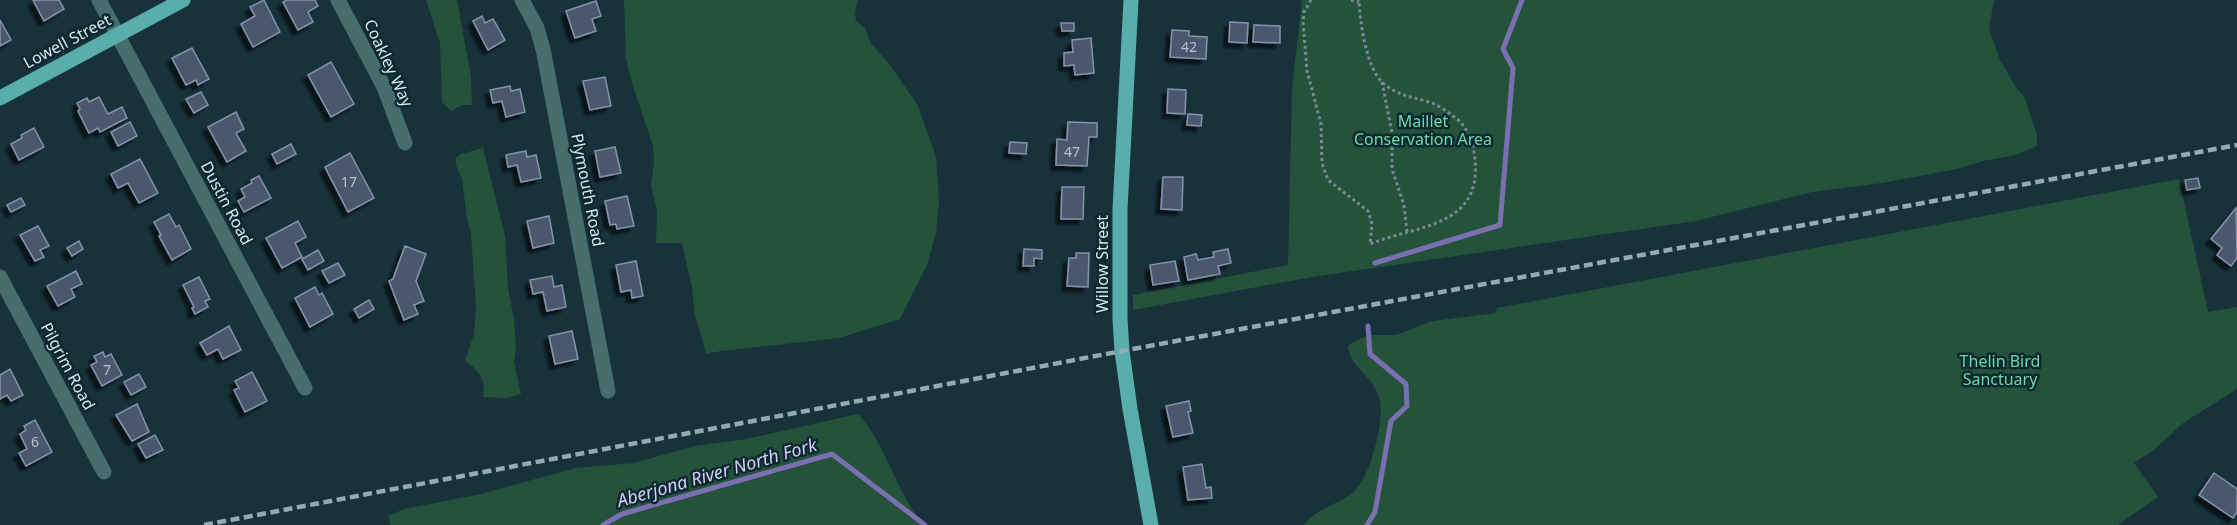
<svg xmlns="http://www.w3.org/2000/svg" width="2237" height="525" viewBox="0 0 2237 525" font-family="'Noto Sans',sans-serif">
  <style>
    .green { fill: #24523b }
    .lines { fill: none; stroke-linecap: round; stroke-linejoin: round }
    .stream { stroke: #7a70b1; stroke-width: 5 }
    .building { fill: #4a586c; stroke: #8594aa; stroke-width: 1.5; filter: url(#shadow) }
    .path { stroke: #768b93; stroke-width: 3; stroke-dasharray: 3 3; stroke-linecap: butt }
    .minor { stroke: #476e6d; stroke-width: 15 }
    .major { stroke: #58aeab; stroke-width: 15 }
    .rail { stroke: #97aab2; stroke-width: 4.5; stroke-dasharray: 9 4.5; stroke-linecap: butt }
    .labels { text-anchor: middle; stroke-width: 5; stroke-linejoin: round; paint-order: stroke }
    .number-label { font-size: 14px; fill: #b5c5ce }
    .street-label { font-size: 16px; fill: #d9e9ef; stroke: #0d2831 }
    .park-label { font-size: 16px; fill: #6ddaa3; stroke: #0d2831 }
    .water-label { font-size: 18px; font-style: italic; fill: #d2cef4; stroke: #0d2831 }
  </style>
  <defs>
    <filter id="shadow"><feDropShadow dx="-5" dy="5" stdDeviation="1.5" flood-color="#0009"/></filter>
  </defs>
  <rect width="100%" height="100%" fill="#18323c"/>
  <g class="green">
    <polygon points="426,0 457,0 471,77 472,105 462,105 451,111 442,102 440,43"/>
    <polygon points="624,0 858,0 855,13 856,21 865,28 871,43 891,66 918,106 936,157 939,202 936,233 927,265 900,319 839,338 721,351 706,354 695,315 692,288 682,243 656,243 657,209 651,186 654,161 653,146 631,80 626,59"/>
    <polygon points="1302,0 1994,0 1989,29 2000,60 2017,89 2025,98 2037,135 2037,146 2016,155 1983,161 1957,169 1882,183 1812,192 1696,221 1312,277 1133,310 1133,295 1288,265 1292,89"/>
    <path d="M 483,148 L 505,236 L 508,287 L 514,320 L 516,348 L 514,362 L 521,394 L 507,398 L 483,397 C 487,381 478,369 465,361 L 474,334 L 476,307 L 471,234 L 467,219 L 462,179 L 456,165 L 456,158 L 461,154 Z"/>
    <path d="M 2179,179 L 2208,312 L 2237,307 L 2237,389 L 2183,423 L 2154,450 L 2134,463 L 2158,497 L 2118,525 L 1304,525 C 1315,509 1335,505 1350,495 C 1370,481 1384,424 1380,401 C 1375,376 1350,369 1348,346 L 1353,342 L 1370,335 L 1396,335 L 1432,321 L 1496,313 L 1497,308 Z"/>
    <path d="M 858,414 C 888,446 895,492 924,525 L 391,525 L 388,516 L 404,509 L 481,494 L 576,468 L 634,463 L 695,446 L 746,439 Z"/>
  </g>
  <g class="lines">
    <g class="stream">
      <polyline points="1375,263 1500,225 1513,68 1503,49 1522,0"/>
      <polyline points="603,525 622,514 832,454 925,525"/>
      <polyline points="1367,525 1375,512 1391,421 1407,406 1406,384 1370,354 1368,326"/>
    </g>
  </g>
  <g class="building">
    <polygon points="33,0 59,0 64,9 44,21"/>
    <polygon points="264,0 280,32 253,47 241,24 255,16 250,7"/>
    <polygon points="287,0 315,0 318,6 308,12 313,22 298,30 283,2"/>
    <polygon points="596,1 601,16 592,19 596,31 575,38 566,11"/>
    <polygon points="482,16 485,23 493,19 505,40 488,50 473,21"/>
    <polygon points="0,20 11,40 0,46"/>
    <polygon points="1230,22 1248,23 1247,43 1229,42"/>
    <polygon points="1061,23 1074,23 1074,31 1062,31"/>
    <polygon points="1254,25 1280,26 1280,43 1253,42"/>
    <polygon points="1172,30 1189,31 1189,36 1207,37 1206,59 1170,57"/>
    <polygon points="1091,38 1094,73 1075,75 1074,65 1064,66 1064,53 1073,52 1072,40"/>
    <polygon points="192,48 209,79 198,85 196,80 186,85 172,58"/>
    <polygon points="331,62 354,104 331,117 308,75"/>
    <polygon points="605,77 611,106 590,110 583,81"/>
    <polygon points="510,86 511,91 520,89 525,112 506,117 502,101 493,103 490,90"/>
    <polygon points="1168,89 1186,90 1185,114 1167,113"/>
    <polygon points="201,92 208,105 194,113 186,99"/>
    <polygon points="99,97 108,114 122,107 127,118 100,132 98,128 89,133 78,111 80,109 77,103 87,98 89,102"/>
    <polygon points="236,112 244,129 236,133 246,151 227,162 208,127"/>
    <polygon points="1188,114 1202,115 1201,126 1187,125"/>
    <polygon points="130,122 137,136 118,146 111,132"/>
    <polygon points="1068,122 1097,123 1097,137 1089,137 1087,166 1056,165 1057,139 1067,140"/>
    <polygon points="34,128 44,147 19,160 11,144 22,138 21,135"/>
    <polygon points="1010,142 1027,143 1026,154 1009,153"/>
    <polygon points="291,144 296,154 277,164 272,154"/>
    <polygon points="615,147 621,173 600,177 595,151"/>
    <polygon points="526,151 527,157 536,155 541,178 521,182 517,165 508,167 506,155"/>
    <polygon points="350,153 374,198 348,212 325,167"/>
    <polygon points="140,159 158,193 139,203 128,183 118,188 111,174"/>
    <polygon points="259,176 271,198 244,212 238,201 245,197 241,189 252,183 251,180"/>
    <polygon points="1163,177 1183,177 1182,210 1161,209"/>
    <polygon points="2198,178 2200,188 2187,190 2185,180"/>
    <polygon points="1062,187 1084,187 1083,219 1061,219"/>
    <polygon points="627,196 634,226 617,229 616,224 610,225 605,201"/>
    <polygon points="21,198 25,205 11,212 7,205"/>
    <polygon points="2236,208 2237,258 2231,266 2217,255 2222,248 2211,239"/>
    <polygon points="169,214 176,227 179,225 191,249 172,260 159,236 161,235 154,222"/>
    <polygon points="549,216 554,243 533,248 527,221"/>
    <polygon points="298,221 306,237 295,243 302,257 282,268 266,238"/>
    <polygon points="38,226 49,246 40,250 44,257 35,261 20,235"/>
    <polygon points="79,241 83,249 72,256 67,248"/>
    <polygon points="405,246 426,254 416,281 424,301 414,305 418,314 404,320 389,281 393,279"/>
    <polygon points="1024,249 1042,250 1042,259 1034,258 1034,266 1023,266"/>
    <polygon points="1228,249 1231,263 1218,266 1220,274 1188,280 1184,257 1196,254 1198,260 1214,257 1213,252"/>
    <polygon points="318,250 324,261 308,270 302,259"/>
    <polygon points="1076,253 1089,253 1088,287 1067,286 1069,258 1076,258"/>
    <polygon points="636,261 643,296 632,298 631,290 621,292 616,265"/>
    <polygon points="1175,261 1179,281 1153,285 1150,265"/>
    <polygon points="338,263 345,275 329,283 322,271"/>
    <polygon points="76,271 82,284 71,289 75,297 58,306 47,286"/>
    <polygon points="552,276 554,287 562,285 566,307 547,311 543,292 533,294 530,280"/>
    <polygon points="199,277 210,299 205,301 208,307 195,314 192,308 194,307 183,285"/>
    <polygon points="315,287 319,295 322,293 333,314 310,327 295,298"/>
    <polygon points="369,300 374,309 359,318 354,309"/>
    <polygon points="229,326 241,350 223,359 218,349 207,355 200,343"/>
    <polygon points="572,331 578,359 555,364 549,336"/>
    <polygon points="103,352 105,357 111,354 122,375 102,386 91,365 97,362 94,356"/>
    <polygon points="10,369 23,395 11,401 7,395 0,399 0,375"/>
    <polygon points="252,372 267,401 245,412 234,390 239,388 235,381"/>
    <polygon points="139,374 146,387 131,395 124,382"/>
    <polygon points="1189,401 1191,411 1188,412 1193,433 1173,437 1166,406"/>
    <polygon points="137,404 149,432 132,441 116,415"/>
    <polygon points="35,420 52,452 26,466 19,453 27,449 20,434 26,430 24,426"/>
    <polygon points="155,435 163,450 146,458 138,444"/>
    <polygon points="1202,464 1206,488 1211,487 1212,498 1188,500 1183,467"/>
    <polygon points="2214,473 2237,489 2237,512 2233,518 2199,495"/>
  </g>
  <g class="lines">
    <g class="path">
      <path d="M 1311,0 L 1304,12 L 1303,22 L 1307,71 L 1321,124 L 1322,163 L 1328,180 L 1368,211 L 1372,224 L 1370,244 C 1416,225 1482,228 1475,159 C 1473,142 1468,126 1453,116 C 1446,111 1437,104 1429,102 C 1412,97 1396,95 1383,83 C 1366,68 1360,22 1359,0"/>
      <polyline points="1351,0 1359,2"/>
      <polyline points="1382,82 1392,133 1392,169 1404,205 1407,232"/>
    </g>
    <g class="minor">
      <polyline points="99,0 305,388"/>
      <polyline points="338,0 384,87 405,143"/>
      <polyline points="522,0 537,28 543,49 608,391"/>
      <polyline points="0,277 104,472"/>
    </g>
    <g class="major">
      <polyline points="1131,0 1120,209 1120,319 1122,351 1130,409 1151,525"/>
      <polyline points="0,98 183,0"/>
    </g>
    <polyline class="rail" points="204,525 1122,351 2237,145"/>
  </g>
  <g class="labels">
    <g class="number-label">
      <text x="1189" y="52">42</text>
      <text x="1072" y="157">47</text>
      <text x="349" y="187">17</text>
      <text x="107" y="375">7</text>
      <text x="35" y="447">6</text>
    </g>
    <g class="street-label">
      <text transform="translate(67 41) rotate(-28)" y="6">Lowell Street</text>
      <text transform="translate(389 63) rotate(65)" y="6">Coakley Way</text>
      <text transform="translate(588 190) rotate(79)" y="6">Plymouth Road</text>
      <text transform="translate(227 203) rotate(62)" y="6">Dustin Road</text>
      <text transform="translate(1102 264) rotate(-90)" y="6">Willow Street</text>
      <text transform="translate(68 366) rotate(62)" y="6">Pilgrim Road</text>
    </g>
    <g class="park-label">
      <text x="1423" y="127">Maillet<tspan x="1423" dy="18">Conservation Area</tspan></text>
      <text x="2000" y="367">Thelin Bird<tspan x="2000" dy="18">Sanctuary</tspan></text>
    </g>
    <g class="water-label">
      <text transform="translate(717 473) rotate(-16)" y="6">Aberjona River North Fork</text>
    </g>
  </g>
</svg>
